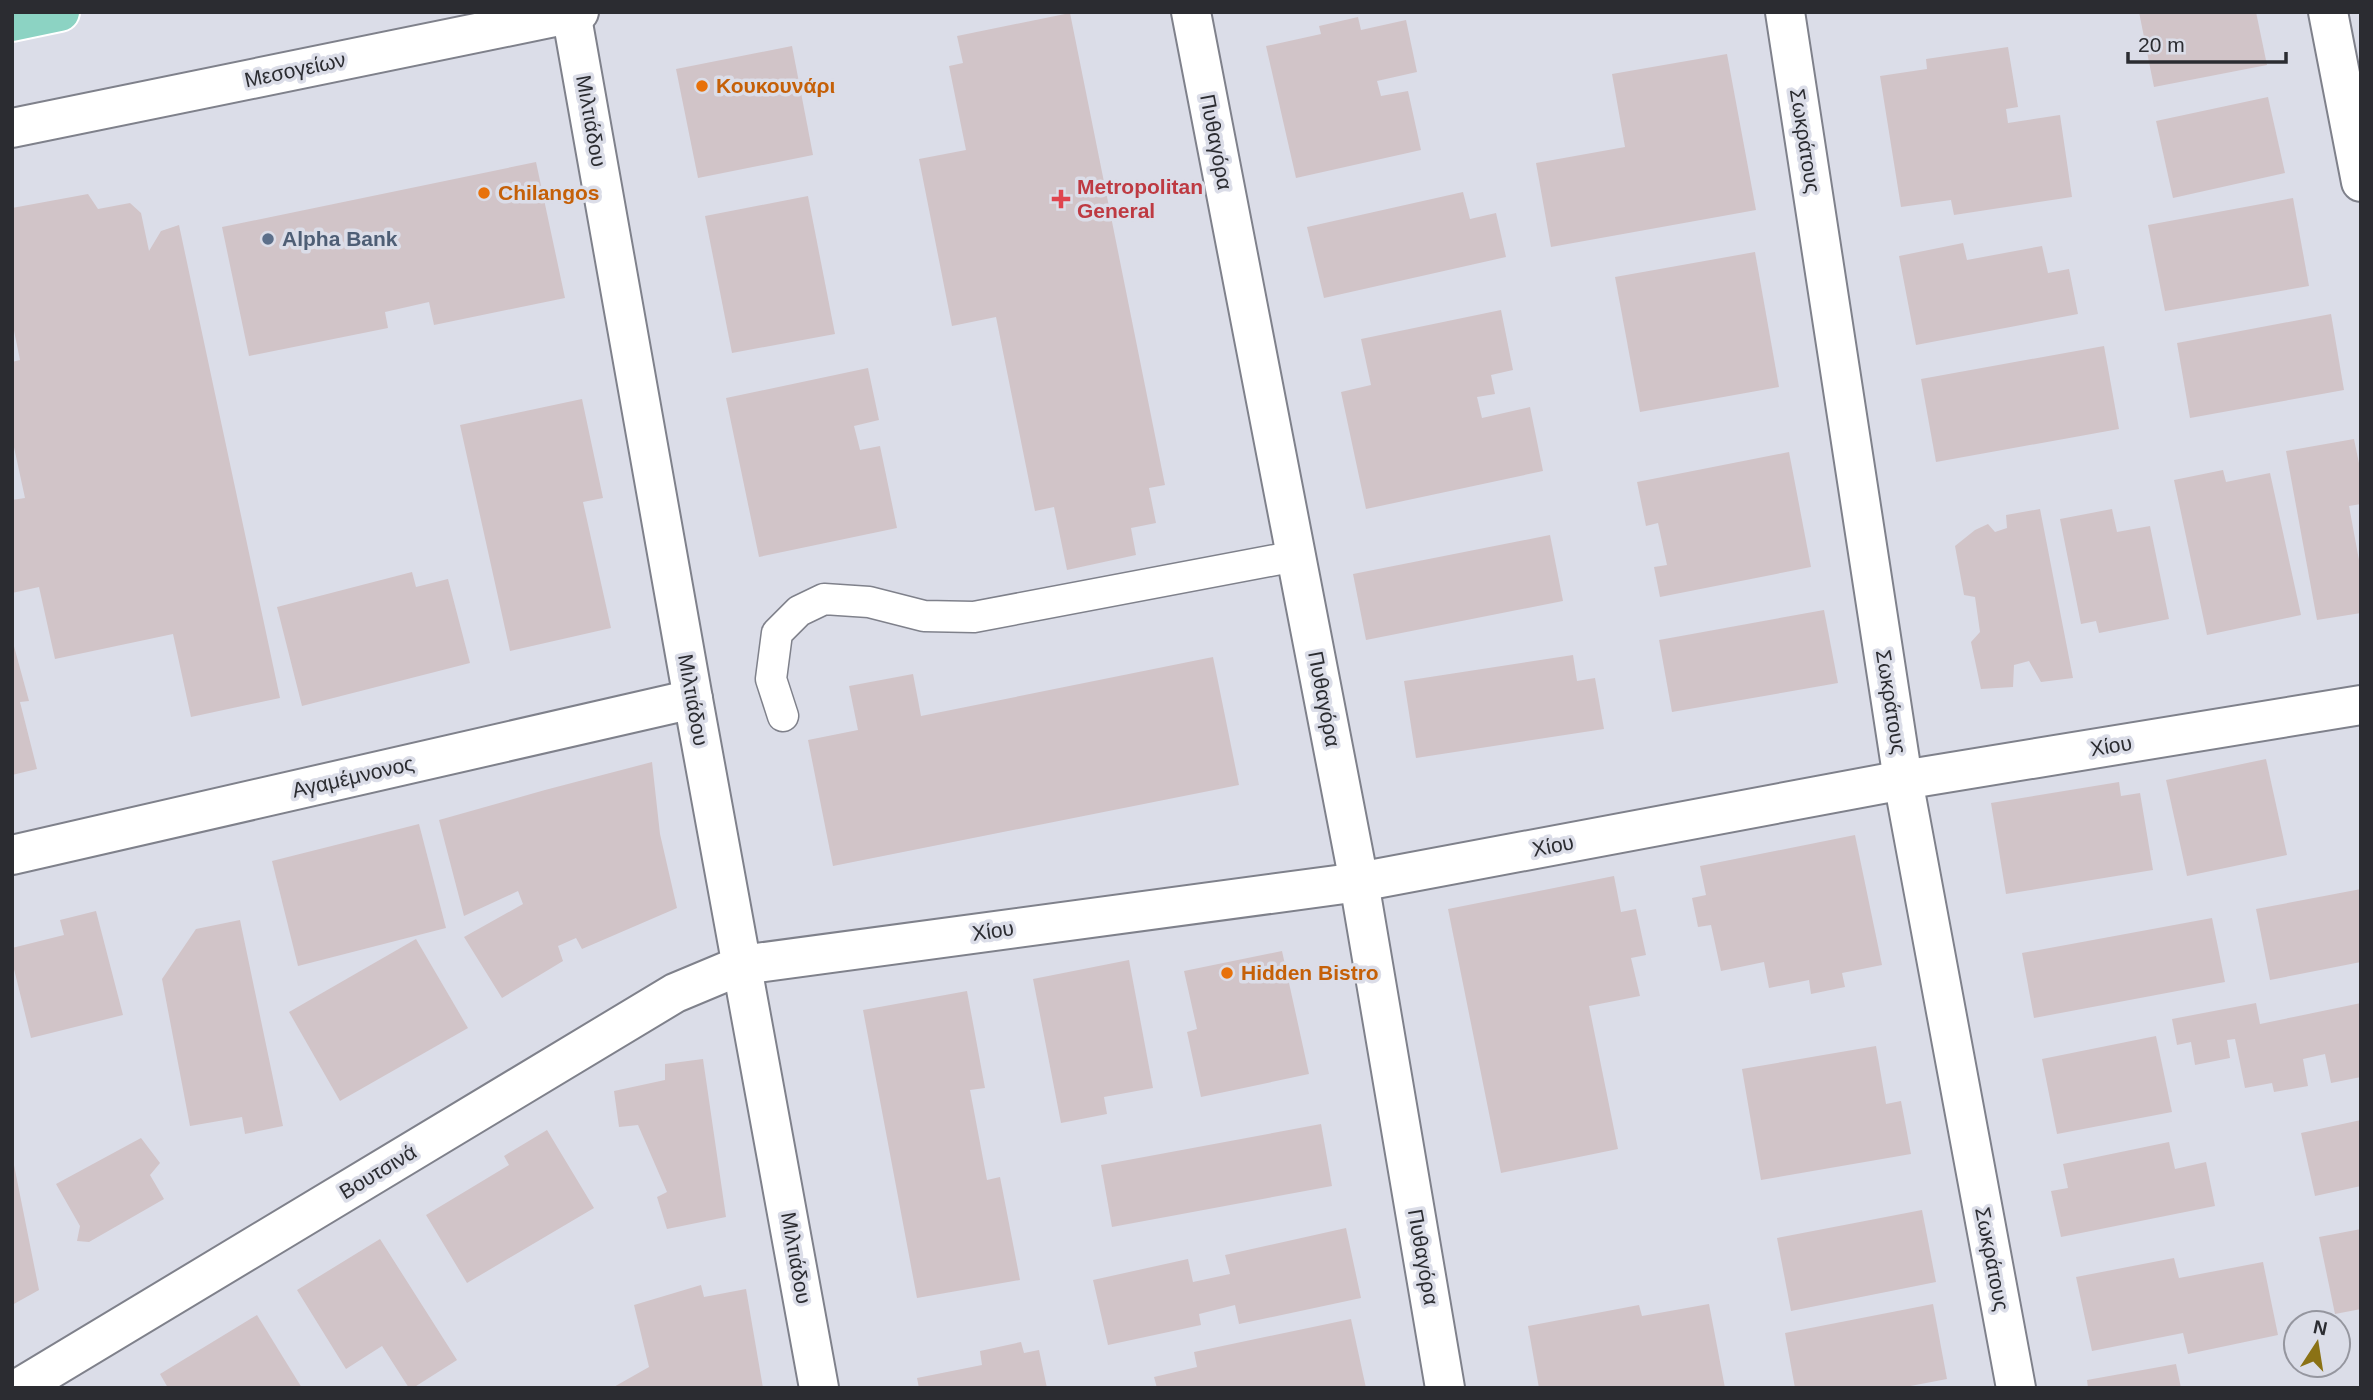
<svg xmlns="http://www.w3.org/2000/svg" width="2373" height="1400" viewBox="0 0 2373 1400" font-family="Helvetica,sans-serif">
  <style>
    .building { fill: #d1c4c8 }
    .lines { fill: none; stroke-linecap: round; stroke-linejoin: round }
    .lane-casing { stroke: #7f818b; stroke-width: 33 }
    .street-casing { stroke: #7f818b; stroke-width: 42 }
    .primary-casing { stroke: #fff; stroke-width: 42 }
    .lane { stroke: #fff; stroke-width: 30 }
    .street { stroke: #fff; stroke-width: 38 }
    .primary { stroke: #8cd3c3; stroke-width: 38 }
    .food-dot { fill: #e8710a; stroke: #dbdde8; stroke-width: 2.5 }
    .health-dot { fill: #e0444e; stroke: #dbdde8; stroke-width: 2.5 }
    .service-dot { fill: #5c6f8a; stroke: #dbdde8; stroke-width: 2.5 }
    .labels { text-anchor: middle; stroke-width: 7; stroke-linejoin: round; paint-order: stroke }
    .street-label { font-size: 21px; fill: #2b2c31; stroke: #dbdde8 }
    .food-label { font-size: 21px; font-weight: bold; fill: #c56008; stroke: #dbdde8; text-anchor: start }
    .health-label { font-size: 21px; font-weight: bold; fill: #be3a42; stroke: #dbdde8; text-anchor: start }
    .service-label { font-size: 21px; font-weight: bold; fill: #4e5e75; stroke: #dbdde8; text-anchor: start }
  </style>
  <rect width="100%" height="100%" fill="#dbdde8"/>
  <g class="building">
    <polygon points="2139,12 2256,12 2267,65 2154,87"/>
    <polygon points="1070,13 1165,485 1149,488 1156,523 1131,528 1136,555 1067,570 1054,507 1035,511 996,317 952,326 919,159 966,150 949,66 963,63 957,36"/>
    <polygon points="1358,17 1361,30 1406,20 1417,72 1377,81 1381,96 1408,91 1421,150 1296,178 1266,46 1321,34 1319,26"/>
    <polygon points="792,46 813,155 698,178 676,69"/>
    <polygon points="2008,47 2018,107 2006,109 2008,123 2060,115 2072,197 1954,215 1951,200 1901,207 1880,76 1927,69 1926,59"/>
    <polygon points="1727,54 1756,210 1551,247 1536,163 1625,147 1612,74"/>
    <polygon points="2268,97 2285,173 2173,198 2156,121"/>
    <polygon points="536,162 565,298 434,325 429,302 385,312 388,328 249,356 222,227"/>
    <polygon points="1463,192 1470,219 1496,213 1506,257 1324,298 1307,227"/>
    <polygon points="88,194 98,209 130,203 141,213 149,251 161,231 179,225 280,698 191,717 173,634 55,659 39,587 12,593 12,500 25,498 12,438 12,362 20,360 12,321 12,208"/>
    <polygon points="808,196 835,334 732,353 705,216"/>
    <polygon points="2293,198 2309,286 2165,311 2148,225"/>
    <polygon points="1963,243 1967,260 2042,246 2048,273 2069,269 2078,314 1916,345 1899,256"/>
    <polygon points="1755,252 1779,387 1640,412 1615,277"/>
    <polygon points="1501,310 1513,370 1491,375 1495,394 1477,397 1482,418 1530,407 1543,471 1366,509 1341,392 1371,385 1361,339"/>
    <polygon points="2331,314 2344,390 2190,418 2177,343"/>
    <polygon points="2104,346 2119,429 1936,462 1921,379"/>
    <polygon points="868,368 879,420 854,426 860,450 880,446 897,528 759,557 726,398"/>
    <polygon points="582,399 603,498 583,502 611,628 510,651 460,425"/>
    <polygon points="2354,439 2361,473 2361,504 2349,506 2361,571 2361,613 2317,620 2286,451"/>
    <polygon points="1789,452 1811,567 1660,597 1654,567 1667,565 1658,523 1646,526 1637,482"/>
    <polygon points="2223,470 2226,482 2270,473 2301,615 2207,635 2174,480"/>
    <polygon points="2040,509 2073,678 2041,682 2029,661 2014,665 2013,687 1981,689 1971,642 1980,632 1975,597 1964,595 1955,546 1975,530 1988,524 1995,532 2007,528 2006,515"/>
    <polygon points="2112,509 2117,532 2150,526 2169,619 2099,633 2096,621 2081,624 2060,519"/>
    <polygon points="1550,535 1563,601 1366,640 1353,574"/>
    <polygon points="412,572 416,587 448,579 470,663 302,706 277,607"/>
    <polygon points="1824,610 1838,683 1672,712 1659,640"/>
    <polygon points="12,639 29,701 20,702 37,769 12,775"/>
    <polygon points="1573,655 1577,681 1595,678 1604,729 1416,758 1404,681"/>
    <polygon points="1213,657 1239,785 833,866 808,740 858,730 849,686 913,674 921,716"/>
    <polygon points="2266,759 2287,855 2187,876 2166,780"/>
    <polygon points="652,762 660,834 677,908 582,949 576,938 558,946 563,961 502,998 464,937 523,904 518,891 464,916 439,820 545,790"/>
    <polygon points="2119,782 2121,796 2140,793 2153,870 2006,894 1991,803"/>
    <polygon points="419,824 446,928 298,966 272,861"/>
    <polygon points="1855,835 1882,965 1842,973 1845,987 1811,994 1809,980 1769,988 1764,962 1721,971 1711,925 1698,927 1692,898 1706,895 1700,866"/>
    <polygon points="1614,876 1621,912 1636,909 1646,955 1631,958 1640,996 1589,1006 1618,1149 1501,1173 1448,909"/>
    <polygon points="2361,889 2361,962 2270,980 2256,909"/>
    <polygon points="96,911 123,1015 31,1038 12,961 12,948 64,935 60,920"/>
    <polygon points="2212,918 2225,982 2034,1018 2022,953"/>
    <polygon points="240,920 283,1126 245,1134 242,1117 190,1126 162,979 196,929"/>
    <polygon points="416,939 468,1028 340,1101 289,1012"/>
    <polygon points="1282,951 1309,1074 1201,1097 1187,1032 1197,1029 1184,971"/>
    <polygon points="1129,960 1153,1088 1104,1097 1107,1114 1061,1123 1033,979"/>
    <polygon points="967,991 985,1088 970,1090 987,1180 1000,1177 1020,1280 917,1298 863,1010"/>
    <polygon points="2256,1003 2260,1024 2361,1003 2361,1077 2331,1083 2325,1054 2303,1059 2308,1086 2274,1092 2272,1083 2245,1088 2235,1039 2227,1040 2230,1058 2195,1065 2191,1042 2177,1045 2172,1019"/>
    <polygon points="2156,1036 2172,1112 2057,1134 2042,1059"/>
    <polygon points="1876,1046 1886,1104 1901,1101 1911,1154 1761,1180 1742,1069"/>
    <polygon points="703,1059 726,1217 667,1229 657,1197 667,1192 638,1125 619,1127 614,1091 665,1080 665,1064"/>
    <polygon points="2361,1120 2361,1186 2315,1196 2301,1133"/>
    <polygon points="1321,1124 1332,1186 1112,1227 1101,1165"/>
    <polygon points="547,1130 594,1208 467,1283 426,1215 509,1165 504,1156"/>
    <polygon points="141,1138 160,1163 150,1175 164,1199 89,1242 77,1241 80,1226 56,1184"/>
    <polygon points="2169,1142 2175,1169 2206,1162 2215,1206 2061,1237 2051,1191 2068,1188 2063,1164"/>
    <polygon points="12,1155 39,1290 12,1305"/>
    <polygon points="1922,1210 1936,1282 1791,1311 1777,1238"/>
    <polygon points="1346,1228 1361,1298 1239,1324 1235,1305 1199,1314 1201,1325 1108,1345 1093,1280 1188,1259 1193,1282 1230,1274 1225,1255"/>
    <polygon points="2361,1229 2361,1309 2335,1314 2319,1237"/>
    <polygon points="380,1239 457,1360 413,1388 409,1388 382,1346 346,1369 297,1290"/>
    <polygon points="2174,1258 2179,1278 2263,1262 2278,1335 2188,1354 2183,1333 2092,1351 2076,1277"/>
    <polygon points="701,1285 704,1297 746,1289 763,1388 612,1388 649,1367 634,1305"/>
    <polygon points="1709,1304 1725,1388 1539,1388 1528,1326 1639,1305 1642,1316"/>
    <polygon points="1933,1304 1947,1379 1900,1388 1795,1388 1785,1333"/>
    <polygon points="257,1315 302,1388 168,1388 160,1374"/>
    <polygon points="1351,1319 1366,1388 1157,1388 1154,1377 1197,1367 1194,1352"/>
    <polygon points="1021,1342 1024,1353 1039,1350 1047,1388 919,1388 917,1378 982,1365 980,1351"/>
    <polygon points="2176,1364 2181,1388 2088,1388 2087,1380"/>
  </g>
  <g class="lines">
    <g class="lane-casing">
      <polyline id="lane" points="783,716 771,679 777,633 799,611 824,599 869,602 924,616 974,617 1296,556"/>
    </g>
    <g class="street-casing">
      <g id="street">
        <polyline points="571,12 693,699 819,1388"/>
        <polyline points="1191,12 1359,882 1445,1388"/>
        <polyline points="1785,12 1903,780 2016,1388"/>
        <polyline points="2328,12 2361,182"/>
        <polyline points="12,128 579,12"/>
        <polyline points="12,855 693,699"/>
        <polyline points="19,1388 675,993 742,965 1359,882 1903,780 2361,705"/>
      </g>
    </g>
    <g class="primary-casing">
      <polyline id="primary" points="12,22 60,12"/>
    </g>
    <use href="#lane" class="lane"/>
    <use href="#street" class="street"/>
    <use href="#primary" class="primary"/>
  </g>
  <g class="food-dot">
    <circle cx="702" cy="86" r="7"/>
    <circle cx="484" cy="193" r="7"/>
    <circle cx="1227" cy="973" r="7"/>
  </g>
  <path class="health-dot" d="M1057.5 188.5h7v7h7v7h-7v7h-7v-7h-7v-7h7z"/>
  <circle class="service-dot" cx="268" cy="239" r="7"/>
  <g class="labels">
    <g class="street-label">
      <text transform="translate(295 70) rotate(-12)" y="7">Μεσογείων</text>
      <text transform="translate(591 121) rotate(80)" y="7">Μιλτιάδου</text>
      <text transform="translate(1805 141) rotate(81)" y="7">Σωκράτους</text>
      <text transform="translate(1216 142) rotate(79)" y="7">Πυθαγόρα</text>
      <text transform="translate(1324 699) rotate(79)" y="7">Πυθαγόρα</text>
      <text transform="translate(693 700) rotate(80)" y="7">Μιλτιάδου</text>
      <text transform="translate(1891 702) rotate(81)" y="7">Σωκράτους</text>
      <text transform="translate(2111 746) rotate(-9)" y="7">Χίου</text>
      <text transform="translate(353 777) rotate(-13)" y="7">Αγαμέμνονος</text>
      <text transform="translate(1553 846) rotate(-11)" y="7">Χίου</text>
      <text transform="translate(993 931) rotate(-8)" y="7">Χίου</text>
      <text transform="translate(378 1172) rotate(-31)" y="7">Βουτσινά</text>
      <text transform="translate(1423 1257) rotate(80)" y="7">Πυθαγόρα</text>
      <text transform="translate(796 1258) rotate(80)" y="7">Μιλτιάδου</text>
      <text transform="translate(1992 1259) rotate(79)" y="7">Σωκράτους</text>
    </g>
    <g class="food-label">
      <text x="716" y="93">Κουκουνάρι</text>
      <text x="498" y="200">Chilangos</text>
      <text x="1241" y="980">Hidden Bistro</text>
    </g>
    <g class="health-label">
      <text x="1077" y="194">Metropolitan<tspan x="1077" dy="24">General</tspan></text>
    </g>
    <g class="service-label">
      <text x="282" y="246">Alpha Bank</text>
    </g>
  </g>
  <rect width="2373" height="1400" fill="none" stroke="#2b2c31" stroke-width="28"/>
  <g transform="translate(2317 1344) rotate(12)"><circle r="33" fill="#dbdde8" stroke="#95969f" stroke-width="2"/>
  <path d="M0-5L12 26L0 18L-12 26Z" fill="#8b7215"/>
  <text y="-10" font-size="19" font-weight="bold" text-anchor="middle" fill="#2b2c31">N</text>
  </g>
  <path d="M2128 52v10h158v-10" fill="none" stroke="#2b2c31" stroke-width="3.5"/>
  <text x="2138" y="52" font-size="21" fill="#2b2c31" stroke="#dbdde8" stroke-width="5" paint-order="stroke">20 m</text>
</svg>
